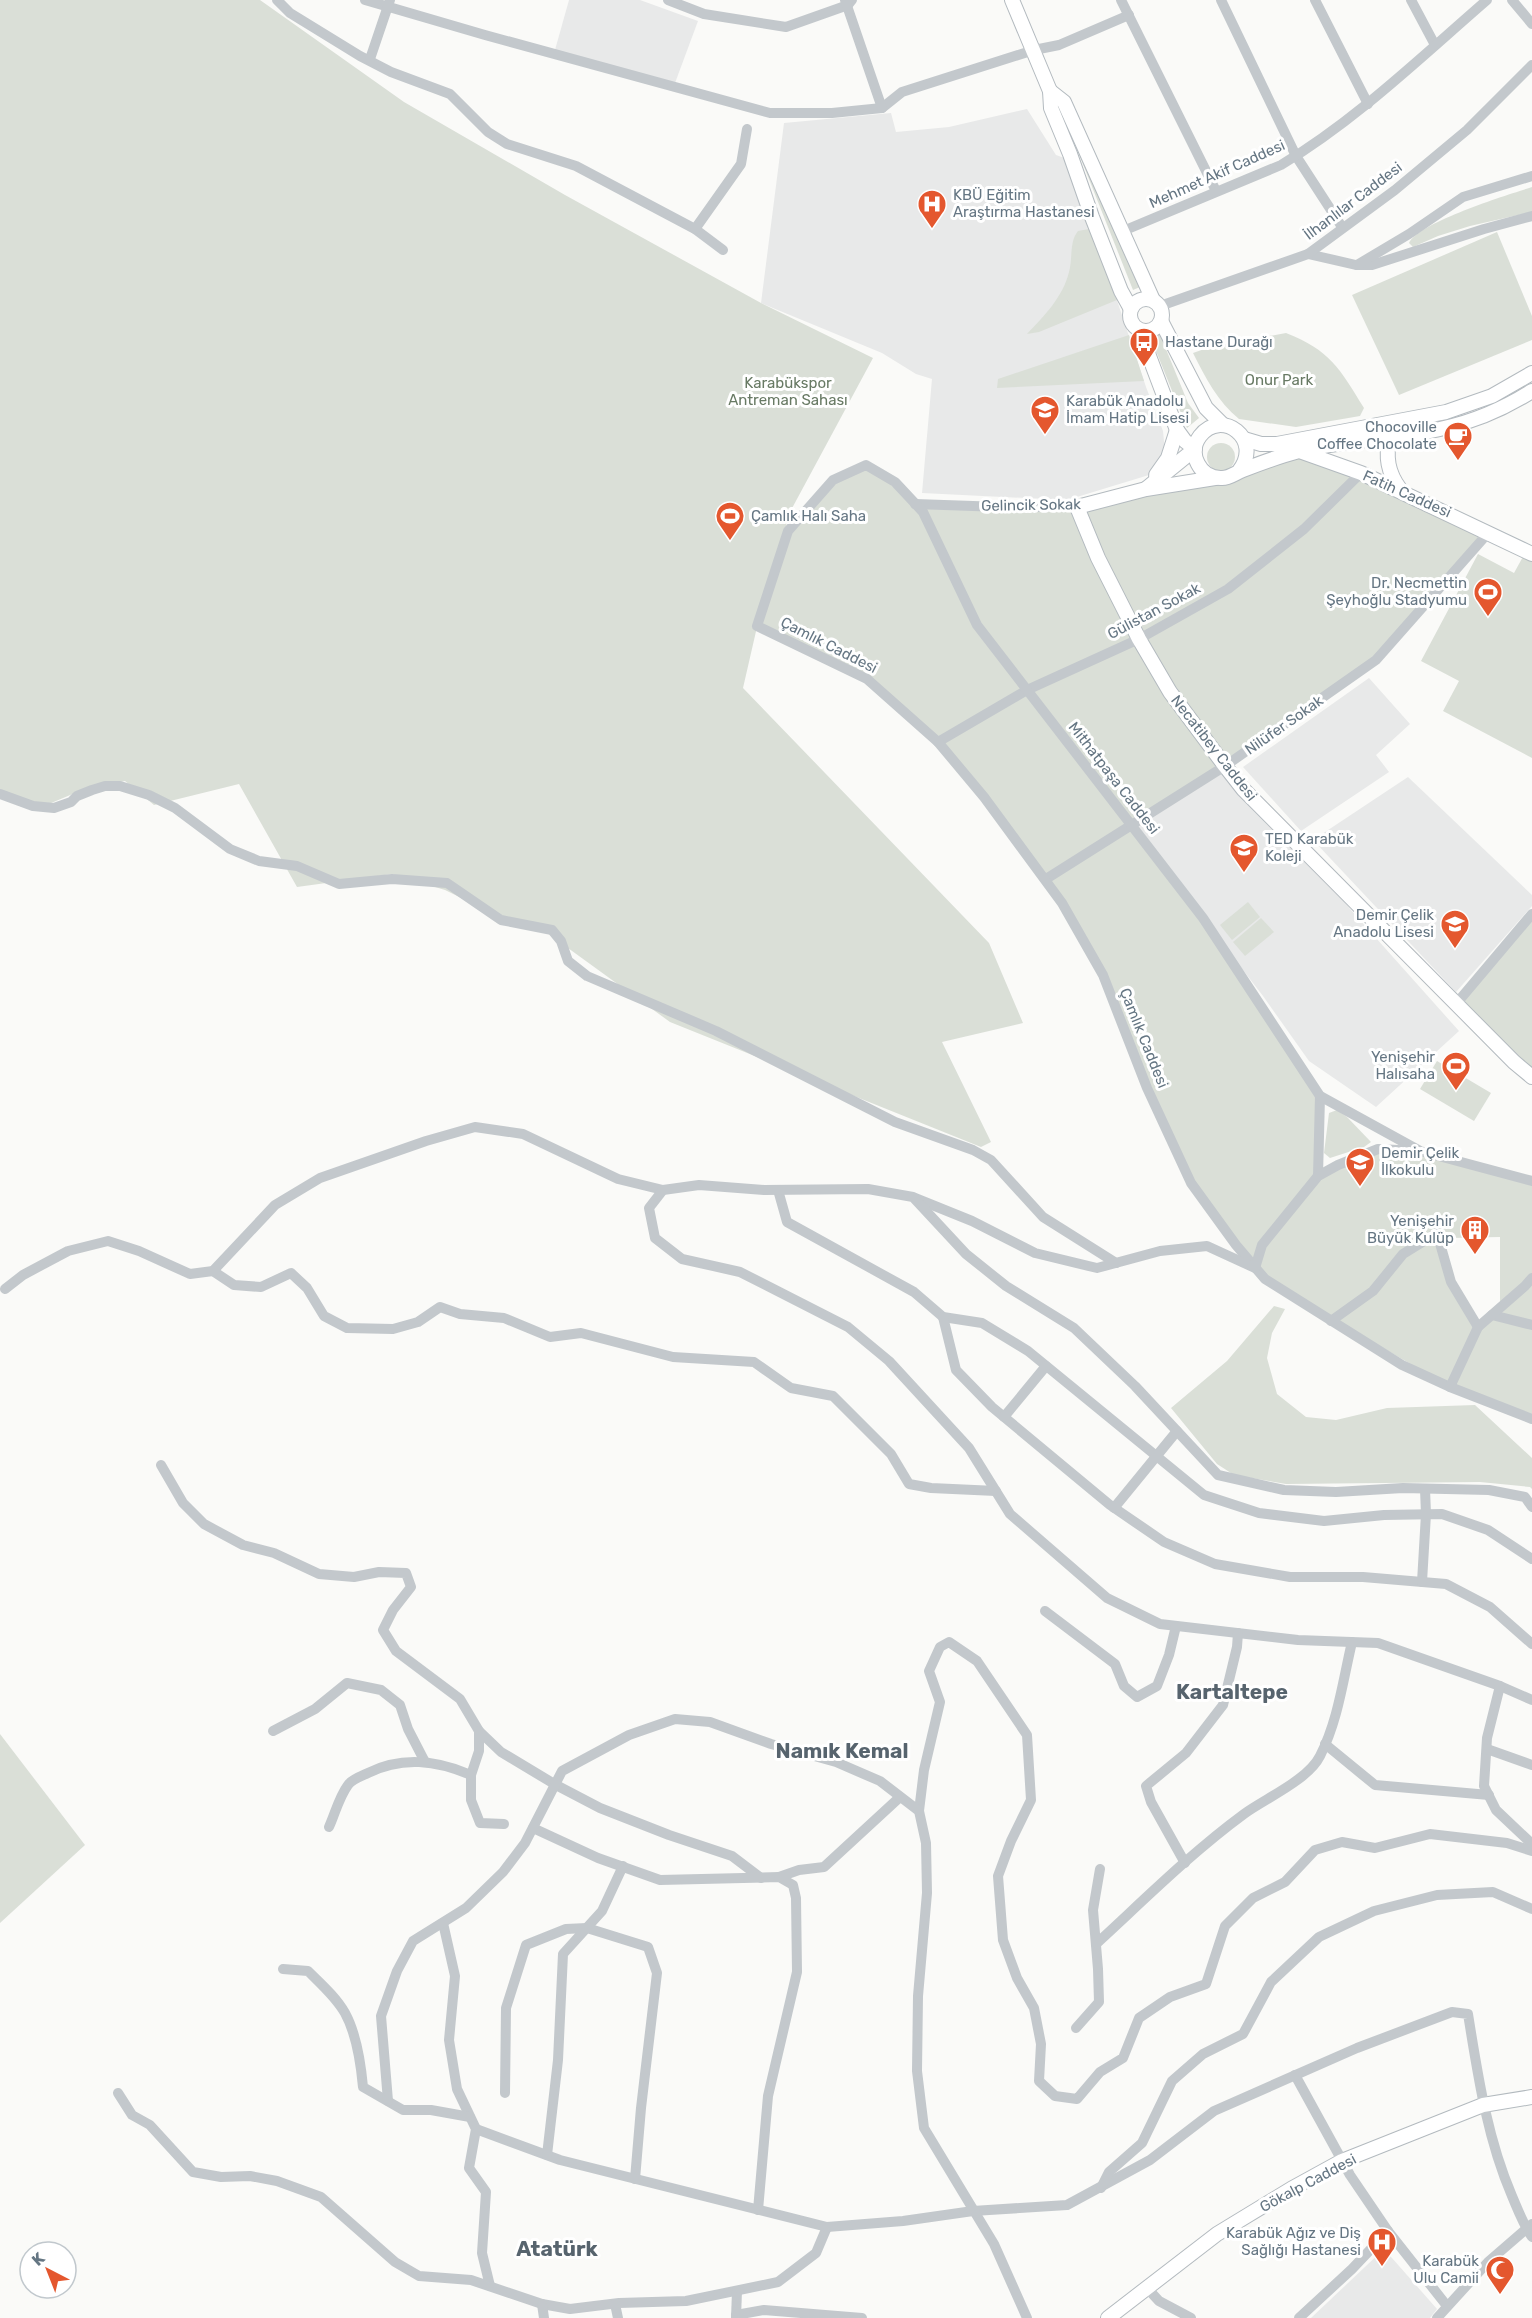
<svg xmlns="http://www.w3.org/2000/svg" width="1532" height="2318" viewBox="0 0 1532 2318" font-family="Rubik,sans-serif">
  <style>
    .built { fill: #e8e9e9 }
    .green { fill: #dadfd7; fill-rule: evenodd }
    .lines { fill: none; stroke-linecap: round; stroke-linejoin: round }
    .secondary-casing { stroke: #b3babf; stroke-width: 16 }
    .street { stroke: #c3c8cc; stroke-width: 10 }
    .secondary { stroke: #fff; stroke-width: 14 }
    .labels { text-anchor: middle; stroke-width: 6; stroke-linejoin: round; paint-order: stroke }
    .street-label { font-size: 15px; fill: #657683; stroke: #fff }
    .poi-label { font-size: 15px; fill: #657683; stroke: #fff; text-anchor: end }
    .park-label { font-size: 15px; fill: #687a64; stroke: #fff }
    .district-label { font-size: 21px; font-weight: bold; fill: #57646e; stroke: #fff }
  </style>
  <rect width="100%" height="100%" fill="#fafaf8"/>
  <g class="built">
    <polygon points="569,0 640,0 698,21 675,83 555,50"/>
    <polygon points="1027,109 1056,155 1070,160 1146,387 1163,431 1165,452 1156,469 1149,475 1067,500 922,493 932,379 916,374 882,353 761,303 784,123 891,113 896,132 949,127"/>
    <polygon points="1369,678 1410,724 1376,755 1389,772 1301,831 1243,767"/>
    <polygon points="1225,766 1290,835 1351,910 1459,1031 1376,1107 1309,1061 1263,996 1132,826"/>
    <polygon points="1408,777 1532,895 1532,906 1456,992 1313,840"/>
    <polygon points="1384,2249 1437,2309 1430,2318 1311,2318"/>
  </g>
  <g class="green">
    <path d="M 0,0 L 260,0 L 404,102 L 565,195 L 761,303 L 873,358 L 790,512 L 765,602 L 788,531 L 833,480 L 866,465 L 915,504 L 1077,507 L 1215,478 L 1299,451 L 1489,532 L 1376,660 L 1132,826 L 1203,918 L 1320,1096 L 1318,1176 L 1378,1149 L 1420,1151 L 1532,1181 L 1532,1419 L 1450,1387 L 1265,1279 L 1191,1183 L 1103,975 L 1062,903 L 938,742 L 867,679 L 757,627 L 743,688 L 989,943 L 1023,1023 L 942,1042 L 991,1142 L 981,1147 L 670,1022 L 539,927 L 490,912 L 445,890 L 392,874 L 297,887 L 239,784 L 154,805 L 125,781 L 87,788 L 44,806 L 0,791 ZM 1438,1233 L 1449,1238 L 1500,1237 L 1500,1303 L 1478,1326 L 1451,1282 Z"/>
    <polygon points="1075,144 1140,287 1133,290"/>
    <path d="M 1532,187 L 1532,212 L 1470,226 L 1438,236 L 1413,247 L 1409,243 C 1419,222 1507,195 1532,187 Z"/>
    <path d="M 1089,229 L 1117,300 L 1039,332 L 1027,334 C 1044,316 1063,297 1069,272 C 1073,258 1069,242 1078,231 Z"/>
    <polygon points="1497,232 1532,316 1532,340 1399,395 1352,295"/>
    <polygon points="1159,332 1188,403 1199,418 1187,428 1150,336"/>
    <path d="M 1286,333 C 1330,350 1340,369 1364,408 L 1360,416 L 1296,427 L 1239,419 C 1218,402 1205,377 1193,353 L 1210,347 Z"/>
    <polygon points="1129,335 1144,381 997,388 998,379"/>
    <circle cx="1221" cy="457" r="14"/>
    <polygon points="1525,553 1532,556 1532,758 1443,711 1459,681 1421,661 1478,554 1514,573"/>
    <polygon points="1248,902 1260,917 1232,940 1220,925"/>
    <polygon points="1532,914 1532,1077 1456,1004"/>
    <polygon points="1261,918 1274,932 1245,956 1233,942"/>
    <polygon points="1437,1061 1491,1093 1474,1121 1420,1089"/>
    <polygon points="1337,1110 1347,1117 1371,1142 1364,1147 1330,1158 1324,1153 1329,1113"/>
    <polygon points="1274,1306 1285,1309 1272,1333 1267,1358 1277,1394 1306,1417 1336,1420 1387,1408 1475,1405 1532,1458 1532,1489 1530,1487 1480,1482 1286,1484 1234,1475 1217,1464 1171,1408 1227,1361"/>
    <polygon points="0,1734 85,1845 0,1923"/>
  </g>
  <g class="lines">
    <g class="secondary-casing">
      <g id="secondary">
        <polyline points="1012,0 1050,91 1051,108 1070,154 1092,217 1121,291 1131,309"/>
        <polyline points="1050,91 1064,102 1153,300"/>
        <circle cx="1146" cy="315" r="16"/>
        <polyline points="1161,321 1206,408 1223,425"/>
        <polyline points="1143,331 1149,356 1177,430 1185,441 1195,449 1147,488"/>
        <path d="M 1390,436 C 1385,457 1388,473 1400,489"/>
        <polyline points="1244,439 1261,444 1277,444 1446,412 1492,396 1532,373"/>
        <polyline points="1302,452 1361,473 1532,554"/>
        <path d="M 1239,471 C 1264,439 1221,408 1200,436 C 1187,453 1200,479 1222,478 C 1230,478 1235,473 1243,470 C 1261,463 1280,456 1299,451 C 1347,439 1397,440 1444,428 C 1476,421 1505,408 1532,391"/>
        <polyline points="1156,475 1168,458 1177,430"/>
        <polyline points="1215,478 1146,489 1077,507 1098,558 1139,639 1170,692 1225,766 1243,789 1514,1062 1532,1077"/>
        <polyline points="1108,2318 1217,2234 1291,2189 1342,2161 1483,2105 1532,2097"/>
      </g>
    </g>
    <g class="street">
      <polyline points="277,0 290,13 360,56 391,72 450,94 488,132 507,144 576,166 695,229 723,250"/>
      <polyline points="365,0 485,35 770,113 832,113 882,108 902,92 1034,50 1059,45 1129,15"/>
      <polyline points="668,0 704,14 786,27 848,5 852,0"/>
      <polyline points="845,0 882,108"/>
      <polyline points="1121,0 1216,191"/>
      <polyline points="1221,0 1296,156 1342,227"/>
      <polyline points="1315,0 1368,104"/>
      <polyline points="1411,0 1435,45"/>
      <polyline points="1512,0 1532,24"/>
      <polyline points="370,59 390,0"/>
      <polyline points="695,229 741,164 747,129"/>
      <path d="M 1123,231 L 1281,165 C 1356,120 1420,58 1487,0"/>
      <polyline points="1308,254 1356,265 1372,265 1484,229 1532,216"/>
      <polyline points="1357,265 1409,234 1463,197 1532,176"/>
      <polyline points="1160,306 1308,254 1395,190 1467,130 1532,65"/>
      <polyline points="915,504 1002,507 1077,507"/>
      <polyline points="938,742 1027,690 1139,639 1228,589 1304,529 1361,473"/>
      <polyline points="0,794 33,806 54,808 71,802 77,796 92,790 105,786 120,786 149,795 175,808 230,849 259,861 297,866 339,884 392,879 447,883 501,920 552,930 561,941 568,961 587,976 716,1031 895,1122 973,1150 991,1160 1043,1217 1116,1263"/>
      <polyline points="1046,879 1225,766 1376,660 1489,532"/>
      <polyline points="1456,1004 1532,914"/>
      <polyline points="1318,1176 1320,1096"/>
      <polyline points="1532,1181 1420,1151 1320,1096 1203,918 977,625 923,512 895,482 866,465 833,480 788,531 757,626 867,679 938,742 984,797 1062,903 1103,975 1147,1088 1191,1183 1236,1245 1265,1279 1402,1365 1450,1387 1532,1419"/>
      <polyline points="778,1190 787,1222 914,1292 943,1317 982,1323 1028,1351 1204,1495 1259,1513 1324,1521 1384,1515 1442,1514 1488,1530 1532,1559"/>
      <polyline points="915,1198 972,1221 1035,1253 1097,1268 1160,1251 1207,1246 1255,1268 1262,1245 1318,1176 1338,1165 1378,1149 1417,1151"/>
      <polyline points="213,1271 234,1285 261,1287 291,1273 307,1288 324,1316 347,1328 393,1329 418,1322 440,1307 460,1314 504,1318 550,1337 581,1333 673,1357 754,1362 791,1388 833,1396 891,1454 909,1484 931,1488 996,1491"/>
      <polyline points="5,1289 23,1275 68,1251 108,1241 139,1251 190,1274 213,1271 275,1205 320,1178 426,1141 475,1127 523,1134 618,1179 663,1190"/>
      <polyline points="1492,1315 1532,1325"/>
      <polyline points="943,1317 956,1370 992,1407 1110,1505 1164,1542 1215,1564 1290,1577 1363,1577 1446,1584 1490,1607 1532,1644"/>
      <polyline points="1331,1321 1373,1291 1403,1254 1437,1233 1451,1282 1478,1327"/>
      <polyline points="1450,1387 1478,1327 1525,1286 1532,1278"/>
      <polyline points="1004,1417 1046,1366"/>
      <polyline points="161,1465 183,1503 204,1524 243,1545 274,1553 319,1574 354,1577 379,1572 406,1573 411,1587 393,1610 383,1630 396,1651 460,1699 479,1731 501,1752 556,1785 600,1808 669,1835 732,1856 761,1878"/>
      <polyline points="1532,1507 1525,1497 1489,1490 1403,1488 1336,1492 1284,1490 1218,1475 1135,1386 1074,1328 1006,1286 966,1254 913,1197 868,1189 764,1190 699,1185 663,1190 649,1208 655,1238 682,1259 740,1272 848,1327 889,1361 969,1448 1010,1514 1107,1598 1160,1624 1298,1640 1378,1643 1500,1686 1532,1700"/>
      <polyline points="1114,1508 1177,1431"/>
      <polyline points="1422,1582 1426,1514 1425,1489"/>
      <polyline points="1045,1611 1115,1664 1124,1686 1137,1697 1157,1686 1169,1655 1176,1626"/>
      <polyline points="1500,1686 1487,1738 1484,1786 1496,1810 1532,1844"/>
      <polyline points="273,1731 315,1709 347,1683 381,1690 400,1705 408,1729 425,1762"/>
      <polyline points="479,1731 479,1751 471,1775 471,1800 480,1823 504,1824"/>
      <polyline points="1325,1744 1375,1785 1489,1795"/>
      <polyline points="1487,1749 1532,1765"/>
      <polyline points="919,1811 924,1770 940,1702 929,1671 940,1647 949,1642 977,1661 1027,1735 1031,1800 1011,1841 998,1876 1003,1940 1017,1978 1034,2008 1041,2044 1039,2081 1055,2096 1077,2099 1100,2072 1123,2058 1139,2018 1170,1997 1206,1984 1225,1926 1253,1898 1285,1882 1315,1850 1342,1842 1375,1848 1430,1834 1507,1843 1532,1851"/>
      <path d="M 329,1827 C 335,1814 339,1797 348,1785 C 352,1779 362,1776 368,1773 C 402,1756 436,1760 471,1775"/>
      <polyline points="533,1828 598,1858 660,1880 779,1877 793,1885 796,1898 797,1972 768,2096 758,2210"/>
      <polyline points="1185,1863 1151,1802 1146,1786 1186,1753 1223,1705 1237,1647 1238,1633"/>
      <polyline points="779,1877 799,1870 824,1867 900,1797"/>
      <polyline points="443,1923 455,1976 449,2040 457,2089 476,2129 469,2168 486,2192 482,2253 490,2286"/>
      <path d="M 1096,1944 C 1144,1900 1191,1853 1244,1814 C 1266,1798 1308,1780 1320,1756 C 1338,1721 1343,1680 1352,1642"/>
      <path d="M 283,1969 L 308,1971 C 321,1984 336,1997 345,2013 C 356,2033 361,2065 363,2087 L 403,2110 L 431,2110 L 470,2117"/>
      <polyline points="1076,2028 1099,2002 1098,1969 1093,1910 1100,1869"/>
      <polyline points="1295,2075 1350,2175 1388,2231 1447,2306"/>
      <polyline points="118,2093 132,2115 150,2125 193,2172 221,2177 250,2176 277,2181 321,2197 395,2262 419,2276 471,2280 542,2304 570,2309 619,2303 686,2301 778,2282 816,2253 827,2227"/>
      <polyline points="505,2093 506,2008 526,1945 566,1929 587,1928 648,1947 657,1973 641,2108 635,2179"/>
      <polyline points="388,2101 381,2016 397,1971 413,1941 466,1908 503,1872 525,1843 562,1771 629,1735 675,1719 710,1722 771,1744 836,1762 880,1781 919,1811 926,1843 927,1893 918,1996 917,2071 924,2128 994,2244 1027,2318"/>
      <path d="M 476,2129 L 560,2160 L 827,2227 L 903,2221 L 973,2211 L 1067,2205 L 1150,2160 L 1214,2111 L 1357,2048 L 1452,2012 L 1468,2014 C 1478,2076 1487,2138 1512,2196 C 1518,2210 1523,2224 1532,2237"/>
      <polyline points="547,2155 558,2060 563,1954 602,1911 623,1866"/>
      <polyline points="1101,2188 1109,2172 1142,2143 1172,2081 1203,2054 1243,2034 1271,1982 1319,1937 1374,1911 1437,1895 1493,1892 1532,1909"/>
      <polyline points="1147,2288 1159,2301 1191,2318"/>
      <polyline points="542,2304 544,2318"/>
      <polyline points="615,2304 618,2318"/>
      <polyline points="736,2315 764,2310 862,2318"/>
      <polyline points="736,2318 737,2291"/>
      <polyline points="1299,2318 1352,2269 1388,2231"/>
      <polyline points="1437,2318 1488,2262 1532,2224"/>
    </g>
    <use href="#secondary" class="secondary"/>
  </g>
  <defs>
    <g id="hospital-pin" transform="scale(1.5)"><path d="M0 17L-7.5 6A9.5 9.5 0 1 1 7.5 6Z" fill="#e4572e" stroke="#fff"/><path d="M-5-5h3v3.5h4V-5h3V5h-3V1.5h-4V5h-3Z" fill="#fff"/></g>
    <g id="bus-pin" transform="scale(1.5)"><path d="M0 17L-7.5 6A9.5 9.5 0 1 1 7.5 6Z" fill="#e4572e" stroke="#fff"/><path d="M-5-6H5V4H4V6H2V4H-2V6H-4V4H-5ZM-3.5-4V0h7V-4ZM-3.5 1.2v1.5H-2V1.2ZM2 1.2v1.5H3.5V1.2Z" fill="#fff"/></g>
    <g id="school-pin" transform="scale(1.5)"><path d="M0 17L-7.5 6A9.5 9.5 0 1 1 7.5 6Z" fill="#e4572e" stroke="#fff"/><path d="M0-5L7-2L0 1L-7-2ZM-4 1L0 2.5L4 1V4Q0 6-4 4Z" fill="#fff"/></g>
    <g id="cafe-pin" transform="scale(1.5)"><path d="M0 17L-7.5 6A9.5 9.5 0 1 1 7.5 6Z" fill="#e4572e" stroke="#fff"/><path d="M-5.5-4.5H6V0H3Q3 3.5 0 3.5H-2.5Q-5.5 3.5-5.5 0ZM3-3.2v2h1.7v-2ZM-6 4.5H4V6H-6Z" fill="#fff"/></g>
    <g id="stadium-pin" transform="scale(1.5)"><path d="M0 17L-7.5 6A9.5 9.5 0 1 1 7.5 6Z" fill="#e4572e" stroke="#fff"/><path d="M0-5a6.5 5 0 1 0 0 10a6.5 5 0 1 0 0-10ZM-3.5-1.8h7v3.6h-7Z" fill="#fff"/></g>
    <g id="building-pin" transform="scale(1.5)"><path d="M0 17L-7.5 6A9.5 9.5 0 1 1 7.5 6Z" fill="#e4572e" stroke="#fff"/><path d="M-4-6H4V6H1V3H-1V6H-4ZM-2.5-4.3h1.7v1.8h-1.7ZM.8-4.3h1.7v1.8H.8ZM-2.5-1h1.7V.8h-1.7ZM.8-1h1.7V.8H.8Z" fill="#fff"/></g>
    <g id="mosque-pin" transform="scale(1.5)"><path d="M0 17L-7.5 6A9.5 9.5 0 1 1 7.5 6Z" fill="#e4572e" stroke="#fff"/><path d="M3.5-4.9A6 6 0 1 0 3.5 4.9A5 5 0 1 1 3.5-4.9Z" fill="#fff"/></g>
  </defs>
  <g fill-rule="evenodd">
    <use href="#hospital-pin" x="932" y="204"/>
    <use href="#bus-pin" x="1144" y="342"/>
    <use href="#school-pin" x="1045" y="410"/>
    <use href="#cafe-pin" x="1458" y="436"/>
    <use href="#stadium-pin" x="730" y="516"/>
    <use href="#stadium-pin" x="1488" y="592"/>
    <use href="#school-pin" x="1244" y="848"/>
    <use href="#school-pin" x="1455" y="924"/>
    <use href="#stadium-pin" x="1456" y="1066"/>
    <use href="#school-pin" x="1360" y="1162"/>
    <use href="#building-pin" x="1475" y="1230"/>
    <use href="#hospital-pin" x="1382" y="2242"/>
    <use href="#mosque-pin" x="1500" y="2270"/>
  </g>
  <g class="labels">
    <g class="street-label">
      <text transform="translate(1217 174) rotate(-24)" y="5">Mehmet Akif Caddesi</text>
      <text transform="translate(1353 201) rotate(-37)" y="5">İlhanlılar Caddesi</text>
      <text transform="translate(1407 494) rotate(24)" y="5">Fatih Caddesi</text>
      <text transform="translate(1031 505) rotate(-1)" y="5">Gelincik Sokak</text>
      <text transform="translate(1154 611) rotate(-28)" y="5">Gülistan Sokak</text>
      <text transform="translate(829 645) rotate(27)" y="5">Çamlık Caddesi</text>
      <text transform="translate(1284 725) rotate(-35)" y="5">Nilüfer Sokak</text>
      <text transform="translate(1214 748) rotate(52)" y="5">Necatibey Caddesi</text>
      <text transform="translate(1114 778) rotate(52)" y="5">Mithatpaşa Caddesi</text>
      <text transform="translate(1144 1038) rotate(68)" y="5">Çamlık Caddesi</text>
      <text transform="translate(1308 2183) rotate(-28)" y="5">Gökalp Caddesi</text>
    </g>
    <g class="poi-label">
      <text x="953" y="200" text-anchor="start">KBÜ Eğitim<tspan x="953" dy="17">Araştırma Hastanesi</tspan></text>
      <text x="1165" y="347" text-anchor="start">Hastane Durağı</text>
      <text x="1066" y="406" text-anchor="start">Karabük Anadolu<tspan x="1066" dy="17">İmam Hatip Lisesi</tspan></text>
      <text x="1437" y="432">Chocoville<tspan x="1437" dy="17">Coffee Chocolate</tspan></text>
      <text x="751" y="521" text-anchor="start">Çamlık Halı Saha</text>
      <text x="1467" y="588">Dr. Necmettin<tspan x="1467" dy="17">Şeyhoğlu Stadyumu</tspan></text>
      <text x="1265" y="844" text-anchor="start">TED Karabük<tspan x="1265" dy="17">Koleji</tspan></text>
      <text x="1434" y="920">Demir Çelik<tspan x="1434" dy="17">Anadolu Lisesi</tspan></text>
      <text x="1435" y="1062">Yenişehir<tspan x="1435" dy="17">Halısaha</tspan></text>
      <text x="1381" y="1158" text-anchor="start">Demir Çelik<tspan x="1381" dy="17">İlkokulu</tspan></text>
      <text x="1454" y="1226">Yenişehir<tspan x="1454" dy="17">Büyük Kulüp</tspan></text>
      <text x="1361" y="2238">Karabük Ağız ve Diş<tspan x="1361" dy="17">Sağlığı Hastanesi</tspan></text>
      <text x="1479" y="2266">Karabük<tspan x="1479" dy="17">Ulu Camii</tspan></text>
    </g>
    <g class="park-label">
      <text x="1279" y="385">Onur Park</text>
      <text x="788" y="388">Karabükspor<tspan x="788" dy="17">Antreman Sahası</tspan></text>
    </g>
    <g class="district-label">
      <text x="1232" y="1699">Kartaltepe</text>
      <text x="842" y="1758">Namık Kemal</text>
      <text x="557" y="2256">Atatürk</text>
    </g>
  </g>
  <g transform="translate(48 2270) rotate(318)"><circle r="28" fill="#ffffff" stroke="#c1c8cd" stroke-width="1.5"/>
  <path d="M0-4.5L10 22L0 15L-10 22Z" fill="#e4572e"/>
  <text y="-9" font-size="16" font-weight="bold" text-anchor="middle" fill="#657683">K</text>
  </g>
</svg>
